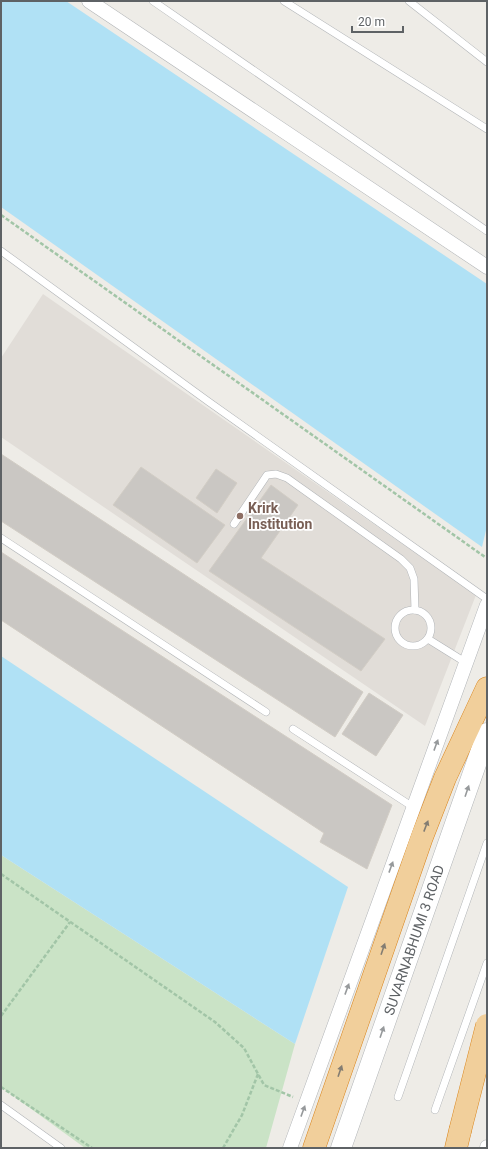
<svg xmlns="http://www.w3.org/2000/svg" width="488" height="1149" viewBox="0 0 488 1149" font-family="Roboto,sans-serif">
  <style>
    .education { fill: #e1ddd8 }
    .green { fill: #cae3c6 }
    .water { fill: #b0e1f5 }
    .building { fill: #cac7c3; stroke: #d2cdc5 }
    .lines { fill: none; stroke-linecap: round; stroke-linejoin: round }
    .service-casing { stroke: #b1b4b7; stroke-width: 8 }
    .minor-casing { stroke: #b1b4b7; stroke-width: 15 }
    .secondary-casing { stroke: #b1b4b7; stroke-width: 21 }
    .motorway-casing { stroke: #da841a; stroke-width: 23 }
    .path { stroke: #a2c5a7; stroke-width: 2.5; stroke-dasharray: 4 2; stroke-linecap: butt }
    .service { stroke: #fff; stroke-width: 7 }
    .minor { stroke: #fff; stroke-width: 14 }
    .secondary { stroke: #fff; stroke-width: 20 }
    .motorway { stroke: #f1cf9b; stroke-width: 22 }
    .motorway-bridge-casing { stroke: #da841a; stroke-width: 23; stroke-linecap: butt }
    .motorway-bridge { stroke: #f1cf9b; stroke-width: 22 }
    .oneway { fill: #96999b }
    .oneway2 { fill: #837d72 }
    .education-dot { fill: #8d6e63; stroke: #fff; stroke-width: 1.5 }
    .labels { text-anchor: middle; stroke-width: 3.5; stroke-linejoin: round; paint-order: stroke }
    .education-label { font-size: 14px; font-weight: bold; fill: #785e54; stroke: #fff; text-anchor: start }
    .street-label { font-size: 14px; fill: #5e6265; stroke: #fff }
  </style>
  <rect width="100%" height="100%" fill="#eeece7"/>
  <polygon class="education" points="43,294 476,595 425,726 1,437 1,358"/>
  <polygon class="green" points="1,855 295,1044 266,1148 85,1148 1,1087"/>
  <g class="water">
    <polygon points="1,1 66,1 487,284 487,526 482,547 1,207"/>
    <polygon points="1,656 348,887 295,1044 1,855"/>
  </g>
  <g class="building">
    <polygon points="1,454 363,692 335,737 1,521"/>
    <polygon points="141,467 225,525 197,563 113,505"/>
    <polygon points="216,469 237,483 217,513 196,498"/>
    <polygon points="271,485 298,505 261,558 385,639 361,671 209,571"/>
    <polygon points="1,552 392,805 367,869 320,842 324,833 1,620"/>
    <polygon points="369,693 403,715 376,756 342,734"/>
  </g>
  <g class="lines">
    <g class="service-casing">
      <g id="service">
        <polyline points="153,1 487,231"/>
        <polyline points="284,1 487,129"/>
        <polyline points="409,1 487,62"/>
        <polyline points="1,251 209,402 487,599"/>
        <polyline points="234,524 267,475 276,474 287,478 401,559 410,568 414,579 415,610"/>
        <polyline points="1,538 266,712"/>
        <circle cx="413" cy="628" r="18"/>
        <polyline points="428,639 465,662"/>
        <polyline points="293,729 413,807"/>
        <polyline points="398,1097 487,843"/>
        <polyline points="1,1105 61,1148"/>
        <polyline points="435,1110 487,963"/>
      </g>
    </g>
    <g class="minor-casing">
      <g id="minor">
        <polyline points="89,1 487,267"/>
        <polyline points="290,1148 487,605"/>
        <polyline points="487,1148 487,1147"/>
      </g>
    </g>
    <g class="secondary-casing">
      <polyline id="secondary" points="341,1148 487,733"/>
    </g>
    <g class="motorway-casing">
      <g id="motorway">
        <polyline points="314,1148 422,837 445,778 487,688"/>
        <polyline points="456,1148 460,1131"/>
      </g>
    </g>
    <g class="path">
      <polyline points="1,215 485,557 487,557"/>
      <polyline points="1,874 215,1022 244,1048 264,1085 293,1097"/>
      <polyline points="1,1016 70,922"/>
      <polyline points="1,1087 92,1148"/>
      <polyline points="223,1148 242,1115 258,1074"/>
    </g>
    <use href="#service" class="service"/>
    <use href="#minor" class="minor"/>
    <use href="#secondary" class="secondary"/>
    <use href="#motorway" class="motorway"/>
    <g class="motorway-bridge-casing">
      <polyline id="motorway-bridge" points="460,1131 487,1025"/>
    </g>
    <use href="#motorway-bridge" class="motorway-bridge"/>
  </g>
  <defs><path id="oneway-solid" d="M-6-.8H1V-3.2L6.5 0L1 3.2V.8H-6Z"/></defs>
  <g class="oneway">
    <use href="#oneway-solid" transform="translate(436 745) rotate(-70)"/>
    <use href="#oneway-solid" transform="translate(467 791) rotate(-71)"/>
    <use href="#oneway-solid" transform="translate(391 867) rotate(-70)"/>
    <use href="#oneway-solid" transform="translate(347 989) rotate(-70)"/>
    <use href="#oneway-solid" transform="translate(382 1032) rotate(-71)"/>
    <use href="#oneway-solid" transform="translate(303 1111) rotate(-70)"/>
  </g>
  <g class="oneway2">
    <use href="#oneway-solid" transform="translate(426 826) rotate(-69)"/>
    <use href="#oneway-solid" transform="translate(383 949) rotate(-71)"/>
    <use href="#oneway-solid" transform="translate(340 1071) rotate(-71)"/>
  </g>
  <circle class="education-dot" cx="240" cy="516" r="4"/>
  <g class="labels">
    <g class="education-label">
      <text x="248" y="513">Krirk<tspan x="248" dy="16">Institution</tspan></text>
    </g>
    <g class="street-label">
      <text transform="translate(414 940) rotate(-71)" y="5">SUVARNABHUMI 3 ROAD</text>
    </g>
  </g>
  <rect width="488" height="1149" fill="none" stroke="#5e6265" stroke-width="4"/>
  <path d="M352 26v6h51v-6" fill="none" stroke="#5e6265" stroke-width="2"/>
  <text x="358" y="26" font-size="12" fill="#5e6265" stroke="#ffffff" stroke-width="3" paint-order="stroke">20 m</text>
</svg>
